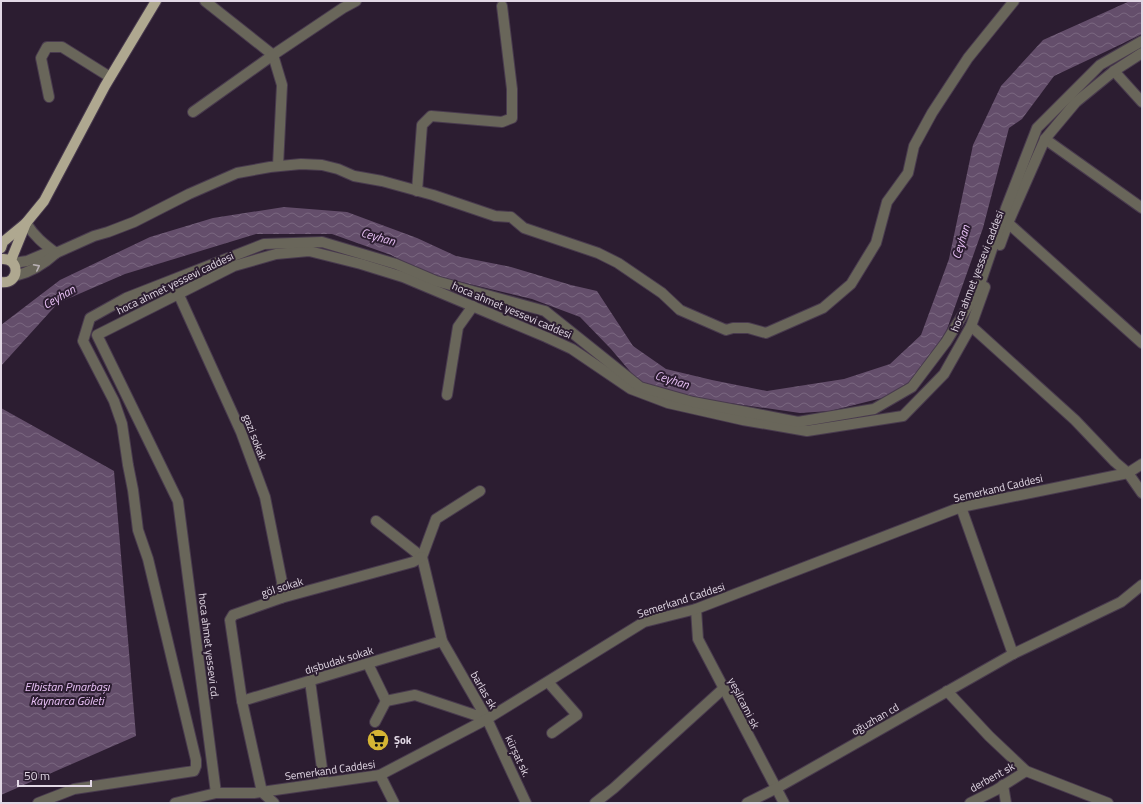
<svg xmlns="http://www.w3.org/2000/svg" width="1143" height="804" viewBox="0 0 1143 804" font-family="'Titillium Web',sans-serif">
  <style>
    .water { fill: url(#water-waves) }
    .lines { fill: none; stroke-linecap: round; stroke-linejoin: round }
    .minor-casing { stroke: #493b4e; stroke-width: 12 }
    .major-casing { stroke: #493b4e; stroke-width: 12 }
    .minor { stroke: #69665a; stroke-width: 10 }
    .major { stroke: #afa890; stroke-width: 10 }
    .oneway { stroke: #b8b0b4 }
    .labels { text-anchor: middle; stroke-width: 4; stroke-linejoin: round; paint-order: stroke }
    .street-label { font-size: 11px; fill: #e2d8e5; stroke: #2c1d31 }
    .poi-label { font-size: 11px; font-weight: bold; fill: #e2d8e5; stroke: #2c1d31; text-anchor: start }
    .water-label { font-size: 12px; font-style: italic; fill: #e9c1f6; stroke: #2c1d31 }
  </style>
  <defs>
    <pattern id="water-waves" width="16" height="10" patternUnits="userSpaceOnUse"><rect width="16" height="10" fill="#644e6b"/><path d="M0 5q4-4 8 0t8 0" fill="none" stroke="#7a6780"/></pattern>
  </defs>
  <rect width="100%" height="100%" fill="#2c1d31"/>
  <g class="water">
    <polygon points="1130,1 1142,1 1142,34 1107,51 1054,76 1022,119 1009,128 983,228 946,332 917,376 894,395 830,411 800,413 687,397 640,383 611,349 580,317 532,299 428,274 391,255 332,234 256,234 125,274 58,303 1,366 1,325 60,280 150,237 213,218 284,207 347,212 417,238 456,256 511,267 571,285 597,291 633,346 666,369 712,380 767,391 844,379 890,364 921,335 949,259 973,145 1001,86 1043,40"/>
    <polygon points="1,408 114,471 136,736 1,795"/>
  </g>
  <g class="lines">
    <g class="minor-casing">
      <g id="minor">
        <polyline points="205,1 273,55 282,85 278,166"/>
        <polyline points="1114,71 1142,102"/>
        <polyline points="49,97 41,58 47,47 62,47 110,77"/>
        <polyline points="193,112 273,55 343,8 356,1"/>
        <polyline points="1045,139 1142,208"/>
        <polyline points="417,191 422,125 431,116 502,122 512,118 512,89 502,6"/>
        <path d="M 26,223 C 34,236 44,244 56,253 L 94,236 L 108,232 L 134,222 L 189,194 L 237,173 L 270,167 L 301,164 L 322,165 L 338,169 L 354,176 L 382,181 L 433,195 L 495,216 L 511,217 L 524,228 L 598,253 L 618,263 L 662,293 L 680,310 L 726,330 L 733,328 L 748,328 L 766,333 L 823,308 L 851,284 L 876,243 L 887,202 L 908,173 L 914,146 L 932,113 L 968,58 L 1014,1"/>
        <polyline points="1008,223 1142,343"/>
        <polyline points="1000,245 1008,223 1045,139 1076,102 1114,71 1142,53"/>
        <polyline points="14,263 27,261 46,253 56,253"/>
        <path d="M 15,276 C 31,272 44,264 56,253"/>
        <polyline points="178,293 241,432 265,497 282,582 281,598"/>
        <polyline points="971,326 1075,420 1115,462 1128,473 1142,493"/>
        <polyline points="447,395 458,327 473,306"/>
        <polyline points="961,507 1013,654"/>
        <polyline points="376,521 422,557"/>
        <polyline points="422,557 436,519 480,491"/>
        <polyline points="696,609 698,639 784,803"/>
        <polyline points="368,664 386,701 415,695 487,719 442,641 422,557"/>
        <polyline points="310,681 324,783"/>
        <polyline points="548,682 577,715 552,733"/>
        <polyline points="947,691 989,736 1026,771 1108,803"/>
        <polyline points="242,701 442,641"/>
        <polyline points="487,719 526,803"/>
        <polyline points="375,722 386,701"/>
        <polyline points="380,775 394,803"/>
        <polyline points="1003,785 1006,803"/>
        <polyline points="216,793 178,501 97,335 234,266 276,254 309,251 361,264 403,277 546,337 572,349 631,389 668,403 743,420 807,431 903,416 944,374 971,326 985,287"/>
        <polyline points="38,803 74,789 194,771 196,766 196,760 148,559 138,530 133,490 128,465 122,424 114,401 83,341 90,318 126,298 264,244 322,242 396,264 436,281 545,311 640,387 693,402 752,413 798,422 874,409 912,387 946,342 978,290 1006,208 1037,128 1100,65 1142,41"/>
        <polyline points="175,803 216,793 254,793 380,775 487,719 644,622 696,609 961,507 1128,473 1142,464"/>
        <polyline points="274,803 262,792 242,701 230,620 233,615 281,598 413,562 422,557"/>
        <polyline points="595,803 614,788 723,689"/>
        <polyline points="747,803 777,788 1013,654 1121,602 1142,585"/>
        <polyline points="970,803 996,790 1026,771"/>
      </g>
    </g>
    <g class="major-casing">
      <g id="major">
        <polyline points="1,248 3,242 26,223 44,201 105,86 156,1"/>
        <path d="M 1,259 C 21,257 20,285 1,282"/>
        <polyline points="11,260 26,223"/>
      </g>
    </g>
    <use href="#minor" class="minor"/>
    <use href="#major" class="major"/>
  </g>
  <defs><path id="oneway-chevron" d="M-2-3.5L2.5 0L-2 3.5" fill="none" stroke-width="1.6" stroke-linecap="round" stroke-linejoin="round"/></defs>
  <use class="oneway" href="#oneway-chevron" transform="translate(37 267) rotate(-27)"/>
  <defs>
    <g id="supermarket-disc" transform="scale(1.15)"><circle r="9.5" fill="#d5b534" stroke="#2c1d31"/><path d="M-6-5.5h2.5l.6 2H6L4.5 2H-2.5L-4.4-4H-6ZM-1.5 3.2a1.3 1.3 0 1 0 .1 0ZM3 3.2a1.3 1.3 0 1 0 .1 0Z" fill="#111"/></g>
  </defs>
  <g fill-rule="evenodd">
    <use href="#supermarket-disc" x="378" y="740"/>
  </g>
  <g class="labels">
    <g class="street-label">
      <text transform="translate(977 271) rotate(-69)" y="4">hoca ahmet yessevi caddesi</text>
      <text transform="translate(175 283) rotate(-26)" y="4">hoca ahmet yessevi caddesi</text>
      <text transform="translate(512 310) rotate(23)" y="4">hoca ahmet yessevi caddesi</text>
      <text transform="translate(255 437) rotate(69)" y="4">gazi sokak</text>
      <text transform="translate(998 488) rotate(-13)" y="4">Semerkand Caddesi</text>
      <text transform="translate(282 587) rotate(-17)" y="4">göl sokak</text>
      <text transform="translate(681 600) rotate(-18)" y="4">Semerkand Caddesi</text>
      <text transform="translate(209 646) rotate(83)" y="4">hoca ahmet yessevi cd.</text>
      <text transform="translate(339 660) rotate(-17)" y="4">dışbudak sokak</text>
      <text transform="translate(484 690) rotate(60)" y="4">barlas sk</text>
      <text transform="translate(744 703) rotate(63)" y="4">yeşilcami sk</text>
      <text transform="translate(875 719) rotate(-30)" y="4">oğuzhan cd</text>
      <text transform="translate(518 756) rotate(65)" y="4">kürşat sk.</text>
      <text transform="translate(330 770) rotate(-8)" y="4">Semerkand Caddesi</text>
      <text transform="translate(992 777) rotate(-29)" y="4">derbent sk</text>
    </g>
    <g class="poi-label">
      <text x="394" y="744">Şok</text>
    </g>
    <g class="water-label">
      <text transform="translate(378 237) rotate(16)" y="4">Ceyhan</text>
      <text transform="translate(961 242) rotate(-73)" y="4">Ceyhan</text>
      <text transform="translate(59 297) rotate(-30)" y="4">Ceyhan</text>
      <text transform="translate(672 380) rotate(17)" y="4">Ceyhan</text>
      <text x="67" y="691">Elbistan Pınarbaşı<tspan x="67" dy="14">Kaynarca Göleti</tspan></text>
    </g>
  </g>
  <rect width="1143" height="804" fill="none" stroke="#e2d8e5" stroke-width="4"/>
  <path d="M18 780v6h73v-6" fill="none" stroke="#e2d8e5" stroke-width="2"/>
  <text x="24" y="780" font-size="12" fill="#e2d8e5" stroke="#2c1d31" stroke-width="3" paint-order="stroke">50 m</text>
</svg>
